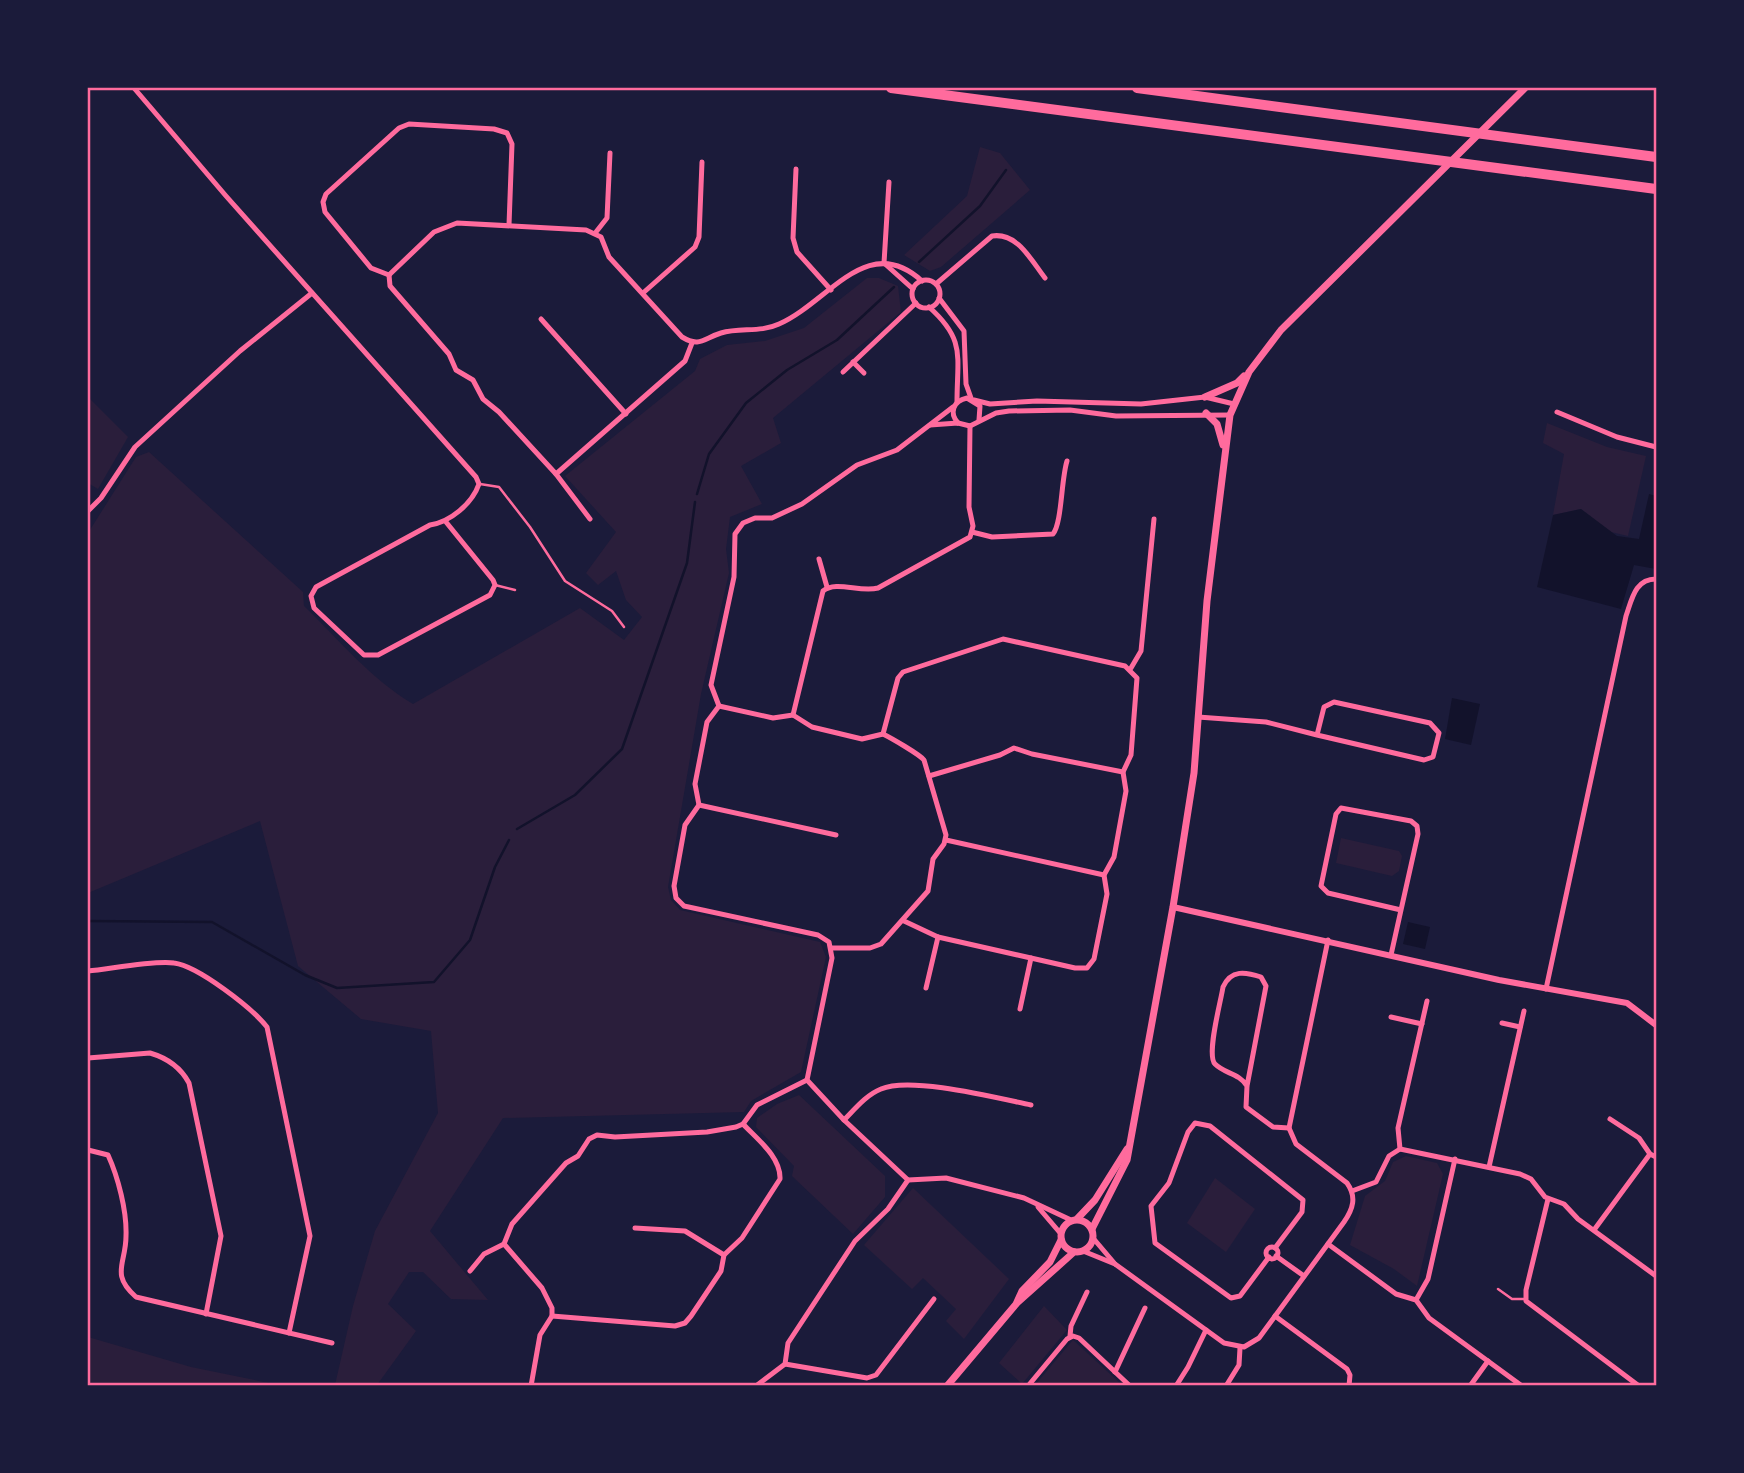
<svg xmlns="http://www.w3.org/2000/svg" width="1744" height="1473" viewBox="0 0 1744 1473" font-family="'Fira Sans Condensed',sans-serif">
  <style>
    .green { fill: #2a1e3b }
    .water { fill: #12122b }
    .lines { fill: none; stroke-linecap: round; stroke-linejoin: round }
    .stream { stroke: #12122b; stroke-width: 2.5 }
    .service { stroke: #ff6b9d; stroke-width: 2.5 }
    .minor { stroke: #ff6b9d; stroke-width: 5 }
    .tertiary { stroke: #ff6b9d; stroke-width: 6 }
    .secondary { stroke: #ff6b9d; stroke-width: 7 }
    .motorway { stroke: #ff6b9d; stroke-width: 10 }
    .neatline { fill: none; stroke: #ff6b9d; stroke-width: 2.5 }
  </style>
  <rect width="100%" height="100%" fill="#1b1b3a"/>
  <g class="green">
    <polygon points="980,147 1000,153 1030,190 941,267 930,271 904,255 967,196"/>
    <path d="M 867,278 L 879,278 L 898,286 L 901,312 L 773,418 L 781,443 L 741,466 L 762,504 L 730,517 L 726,549 L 729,573 L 701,694 L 668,887 L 671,900 L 680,910 L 820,942 L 826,957 L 801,1072 L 751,1101 L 744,1112 L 503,1118 L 430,1231 L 488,1300 L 451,1299 L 423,1272 L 409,1272 L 388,1304 L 416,1331 L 377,1385 L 335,1385 L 353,1306 L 375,1231 L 438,1113 L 431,1031 L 361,1019 L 298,966 L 260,821 L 88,893 L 88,533 L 136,457 L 149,452 L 303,592 L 304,606 C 338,639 372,680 413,704 L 580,608 L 624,640 L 642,617 L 626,600 L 616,571 L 598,585 L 586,573 L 616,532 L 565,476 L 695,371 L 700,359 L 727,345 L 765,341 L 804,328 Z"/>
    <polygon points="88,397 128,437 98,489 88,483"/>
    <polygon points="1547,423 1607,447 1646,456 1628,536 1611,532 1581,509 1553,515 1564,454 1543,443"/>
    <polygon points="1341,838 1399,851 1402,856 1399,871 1392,876 1336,863"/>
    <polygon points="799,1095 885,1176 885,1197 853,1234 792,1176 794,1166 756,1127 757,1118 777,1104"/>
    <polygon points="1406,1156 1437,1163 1443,1174 1417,1286 1394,1269 1350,1245 1365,1196 1385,1181 1393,1162"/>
    <polygon points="1215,1178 1255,1209 1226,1252 1187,1223"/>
    <polygon points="913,1188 1009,1279 964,1339 946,1321 956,1309 923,1278 912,1289 864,1245"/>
    <polygon points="1044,1306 1067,1330 1022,1384 999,1363"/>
    <polygon points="88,1337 191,1367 279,1385 88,1385"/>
    <polygon points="1073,1340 1122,1385 1035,1385"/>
  </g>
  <g class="water">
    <polygon points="1649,494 1656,496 1656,569 1634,565 1621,609 1537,587 1553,515 1581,509 1617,536 1639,539"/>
    <polygon points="1452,698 1480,704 1471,745 1445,739"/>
    <polygon points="1408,922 1430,927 1425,949 1403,944"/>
  </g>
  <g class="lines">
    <g class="stream">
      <polyline points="919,262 980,206 1006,170"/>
      <polyline points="697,494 709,454 746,403 787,370 837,340 894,287"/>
      <polyline points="517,829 575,795 622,749 687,563 695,502"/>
      <polyline points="88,921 212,922 305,975 337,988 434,982 470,940 495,867 509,840"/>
    </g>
    <g class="service">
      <polyline points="480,484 499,487 530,527 565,581 612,611 624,627"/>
      <polyline points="495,585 515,590"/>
      <polyline points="1498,1289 1512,1299 1525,1299"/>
    </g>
    <g class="minor">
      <path d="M 134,88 L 226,196 L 476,477 L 479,484 C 472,504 450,522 430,525 L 316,587 L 311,596 L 314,608 L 364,655 L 378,655 L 490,595 L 495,585 L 493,580 L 446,522"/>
      <polyline points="796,169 793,238 797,252 831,290"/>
      <polyline points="596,232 607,218 610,153"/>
      <polyline points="884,263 889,182"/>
      <polyline points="884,263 913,289"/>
      <path d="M 389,275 L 434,232 L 457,223 L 586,230 L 601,237 L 609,257 L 682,337 C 700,348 704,338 721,333 C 740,327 760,333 779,324 C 829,302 867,231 922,281"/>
      <polyline points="389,275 390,286 449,354 456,370 473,380 483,399 499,412 556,474 685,361 692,343"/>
      <polyline points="389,275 371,268 325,212 323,202 326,194 399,128 409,124 494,129 507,133 512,144 509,225"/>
      <circle cx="926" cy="294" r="14"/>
      <path d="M 936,284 L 992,236 C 1017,232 1031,260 1045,278"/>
      <polyline points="643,293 695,247 699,237 702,162"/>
      <polyline points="939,298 964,331 966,384 971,398"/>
      <path d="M 929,307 C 966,340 957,356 957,402"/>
      <polyline points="541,319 626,414"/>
      <polyline points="853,362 864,373"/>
      <polyline points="843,372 916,303"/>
      <polyline points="974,400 990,404 1037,401 1141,404 1205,397 1234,404"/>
      <polyline points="953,407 897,450 857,465 802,504 772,518 755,518 743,523 735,534 734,577 711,685 719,706 707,722 695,784 699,805 685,825 674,886 676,898 684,906 818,935 829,942 832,958 807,1080 844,1120 908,1180 946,1178 1024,1198 1071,1220"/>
      <polyline points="1557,412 1617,437 1656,447"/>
      <path d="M 958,423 C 949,413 953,401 967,398 L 980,406 L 979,420"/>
      <polyline points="930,425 958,423 970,426 996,413 1009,411 1070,410 1116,416 1230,415"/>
      <polyline points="556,474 590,519"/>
      <polyline points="88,511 101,498 135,447 240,351 312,293"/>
      <path d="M 972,532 L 992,537 L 1053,534 C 1062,523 1061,480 1067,461"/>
      <polyline points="819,559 827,587"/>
      <polyline points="1131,668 1141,651 1154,519"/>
      <path d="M 719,706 L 773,718 L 793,715 L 812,727 L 862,739 L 883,734 C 891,738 919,754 924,760 L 946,835 L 944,844 L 933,859 L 928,891 L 881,944 L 870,948 L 832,948"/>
      <path d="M 793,715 L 823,591 C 836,580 860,593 878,588 L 970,537 L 973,526 L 969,507 L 970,426"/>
      <polyline points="1198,717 1266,722 1317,735 1324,707 1334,702 1430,723 1439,733 1433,757 1424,760 1317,735"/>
      <polyline points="883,734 898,678 903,672 1003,639 1125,666 1137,678 1131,755 1123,772 1126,791 1114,857 1104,875 1107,894 1094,959 1087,968 1075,968 938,937 904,921"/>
      <polyline points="929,776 1000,755 1014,748 1032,754 1123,772"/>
      <polyline points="699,805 836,835"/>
      <polyline points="946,840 1104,875"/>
      <polyline points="1391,955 1401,910 1328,893 1321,886 1336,814 1341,808 1411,821 1417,826 1418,834 1401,910"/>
      <path d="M 88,971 C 110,969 154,960 174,963 C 198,966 252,1008 267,1027 L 310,1236 L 289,1333"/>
      <polyline points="926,988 938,937"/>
      <path d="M 1546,989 L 1626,616 C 1632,599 1635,579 1656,579"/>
      <polyline points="1020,1009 1031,958"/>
      <polyline points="1391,1017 1422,1024"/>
      <polyline points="1502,1023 1520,1027"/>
      <path d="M 88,1058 L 150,1053 C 167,1058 181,1068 189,1083 L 221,1236 L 206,1314"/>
      <path d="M 1247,1086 C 1239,1073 1225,1074 1215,1064 C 1206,1055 1221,1001 1223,987 C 1231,969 1246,972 1261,977 L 1266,986 L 1247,1086 L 1246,1107 L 1273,1127 L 1289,1128"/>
      <polyline points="1610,1119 1639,1138 1650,1154 1656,1157"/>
      <path d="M 844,1120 C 855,1109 866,1095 881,1089 C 910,1076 997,1098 1031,1105"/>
      <polyline points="1400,1149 1398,1128 1427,1001"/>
      <path d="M 88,1150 L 108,1155 C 118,1177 127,1211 126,1236 C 126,1264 110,1274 136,1297 L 332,1343"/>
      <polyline points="1489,1167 1524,1011"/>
      <polyline points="1352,1191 1376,1182 1389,1156 1400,1149 1520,1174 1531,1179 1545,1197 1564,1204 1578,1219 1656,1276"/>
      <polyline points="1548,1199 1526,1290 1526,1301 1639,1386"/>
      <polyline points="1038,1207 1061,1234"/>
      <polyline points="635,1228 685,1231 724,1255"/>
      <polyline points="1594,1230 1650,1154"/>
      <polyline points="1093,1238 1115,1264"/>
      <polyline points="504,1244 542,1288 552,1308 552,1316 540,1335 531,1386"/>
      <polyline points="1328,1244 1396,1294 1416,1300 1429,1318 1522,1386"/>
      <circle cx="1272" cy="1253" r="6"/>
      <path d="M 1083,1251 L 1115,1264 L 1224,1343 L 1244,1347 L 1259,1338 L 1344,1222 C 1353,1209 1357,1197 1347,1183 L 1296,1144 L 1289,1128 L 1328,940"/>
      <polyline points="1276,1256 1304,1276"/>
      <polyline points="1269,1257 1240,1296 1231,1298 1155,1243 1151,1206 1169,1183 1188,1132 1195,1123 1210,1126 1303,1200 1302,1212 1275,1248"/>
      <polyline points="470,1271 484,1254 504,1244 512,1224 566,1163 578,1156 589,1139 597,1135 615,1137 707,1132 736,1127 743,1124 757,1105 807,1080"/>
      <polyline points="1416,1300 1428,1279 1455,1159"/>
      <path d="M 552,1316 L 675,1326 L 685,1323 L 691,1316 L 721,1271 L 724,1255 L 742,1238 L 780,1179 C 781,1157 757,1139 743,1124"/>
      <polyline points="1275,1316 1347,1369 1350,1375 1349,1386"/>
      <polyline points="1070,1336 1071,1326 1087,1292"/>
      <polyline points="785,1364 867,1378 876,1375 934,1299"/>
      <polyline points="1115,1372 1145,1308"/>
      <polyline points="756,1386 785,1364 788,1343 855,1241 888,1209 908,1180"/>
      <polyline points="1028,1386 1067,1339 1073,1336 1079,1338 1130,1386"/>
      <polyline points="1176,1386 1188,1367 1206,1330"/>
      <polyline points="1226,1386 1239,1365 1240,1348"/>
      <polyline points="1470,1386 1488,1361"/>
    </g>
    <polyline class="tertiary" points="1173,907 1499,980 1627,1003 1656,1025"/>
    <g class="secondary">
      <polyline points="1205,397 1237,383 1244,376"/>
      <polyline points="1206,413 1217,424 1223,445"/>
      <polyline points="1077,1219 1095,1200 1127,1149"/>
      <circle cx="1077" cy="1236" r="16"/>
      <polyline points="1092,1229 1127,1160 1173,907 1194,773 1207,601 1230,415 1249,372 1281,330 1525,88"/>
      <polyline points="1017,1302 1022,1291 1050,1262 1061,1240"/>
      <polyline points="947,1386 1017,1303 1074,1252"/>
    </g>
    <g class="motorway">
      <polyline points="891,88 1656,189"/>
      <polyline points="1137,88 1656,157"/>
    </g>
  </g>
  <rect width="1744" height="1473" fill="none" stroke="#1b1b3a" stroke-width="178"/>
  <rect x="89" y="89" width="1566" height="1295" class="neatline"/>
</svg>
